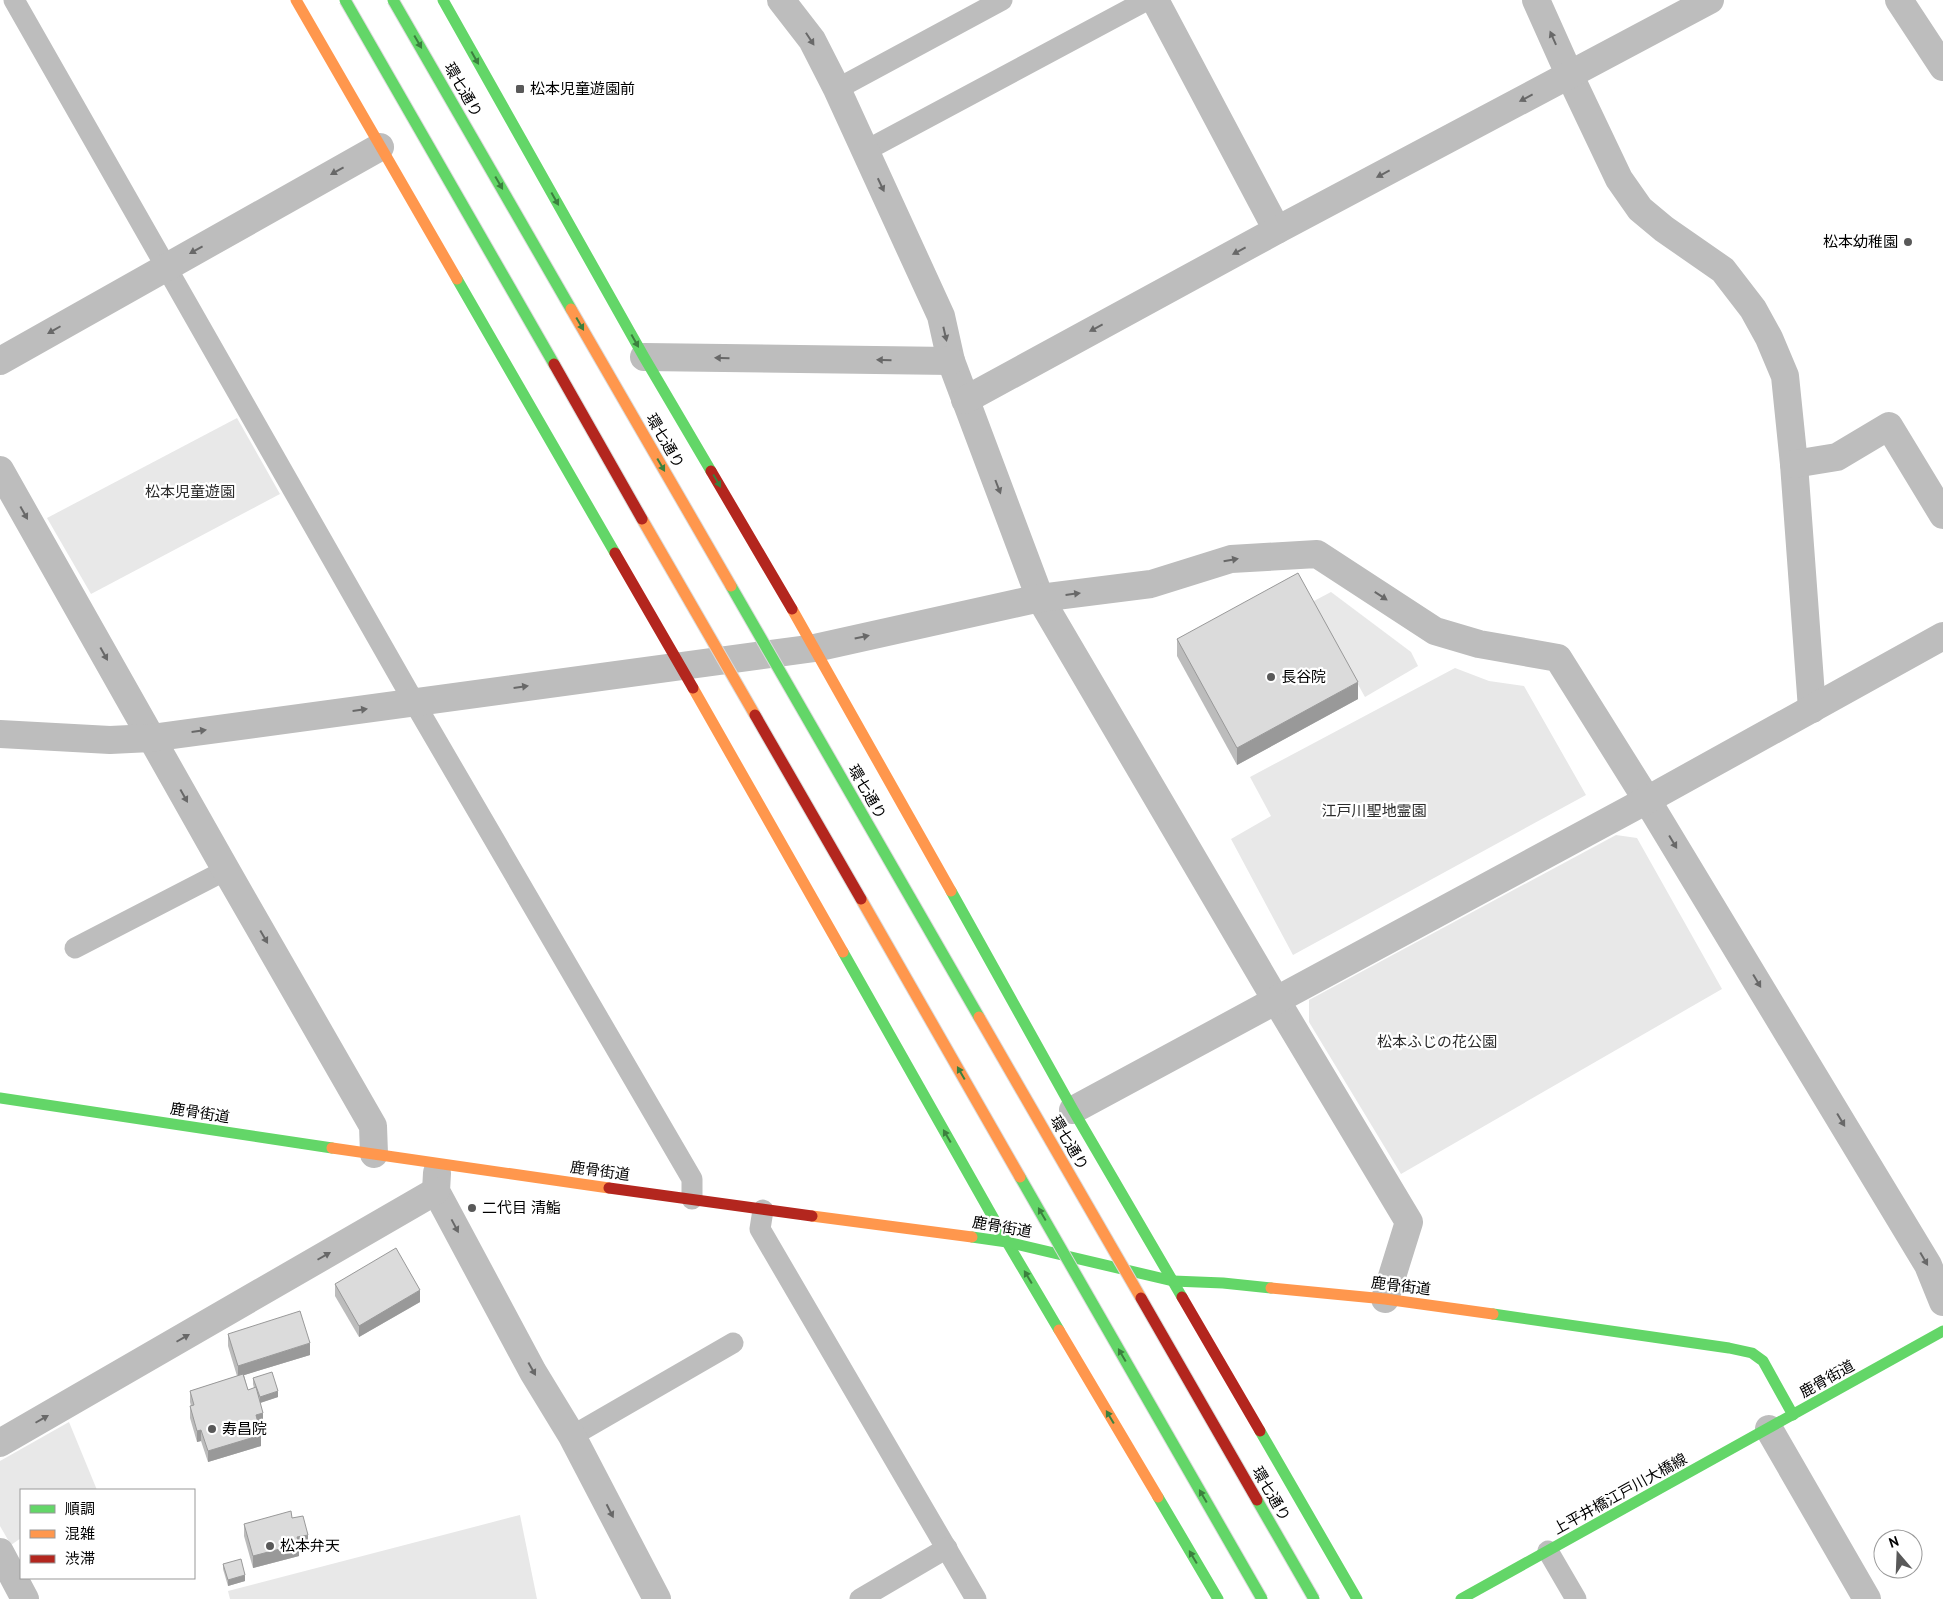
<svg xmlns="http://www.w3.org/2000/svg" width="1943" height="1599" viewBox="0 0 1943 1599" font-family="'PT Sans','Noto Sans JP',sans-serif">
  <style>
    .green { fill: #e8e8e8 }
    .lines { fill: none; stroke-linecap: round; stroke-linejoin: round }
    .lane { stroke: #bdbdbd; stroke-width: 21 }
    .street { stroke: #bdbdbd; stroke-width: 28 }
    .fast { stroke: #63d668; stroke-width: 11 }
    .slow { stroke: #ff974d; stroke-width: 11 }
    .jam { stroke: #b3261e; stroke-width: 11 }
    .fast-bridge-casing { stroke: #dbdbdb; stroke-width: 13; stroke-linecap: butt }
    .slow-bridge-casing { stroke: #dbdbdb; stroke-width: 13; stroke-linecap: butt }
    .jam-bridge-casing { stroke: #dbdbdb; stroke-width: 13; stroke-linecap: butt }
    .fast-bridge { stroke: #63d668; stroke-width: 11 }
    .slow-bridge { stroke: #ff974d; stroke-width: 11 }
    .jam-bridge { stroke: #b3261e; stroke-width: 11 }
    .wall { fill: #bcbcbc }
    .shaded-wall { fill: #999 }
    .building { fill: #dbdbdb; stroke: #999 }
    .oneway { fill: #686868 }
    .oneway2 { fill: #3b803e }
    .poi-dot { fill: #595959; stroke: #fff; stroke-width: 2 }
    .labels { text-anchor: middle; stroke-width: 4.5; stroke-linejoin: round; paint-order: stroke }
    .poi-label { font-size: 15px; fill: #000; stroke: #fff; text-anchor: start }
    .street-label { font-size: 15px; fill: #000; stroke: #fff }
    .park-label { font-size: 15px; fill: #2c2c2c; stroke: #fff }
  </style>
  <rect width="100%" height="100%" fill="#fff"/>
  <g class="green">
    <polygon points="237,418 280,494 91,594 47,518"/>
    <polygon points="1331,592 1411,652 1418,666 1365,697 1312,602"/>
    <polygon points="1455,668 1489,681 1524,686 1586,795 1293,955 1231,839 1271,816 1250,777"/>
    <polygon points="1616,835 1637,838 1722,989 1401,1174 1309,1022 1309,1000"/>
    <polygon points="69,1422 97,1490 21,1490 21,1538 11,1545 0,1526 0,1461"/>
    <polygon points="520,1515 537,1599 230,1599 228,1591"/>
  </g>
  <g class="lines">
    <g class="lane">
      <polyline points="14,0 414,702 692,1179 692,1199"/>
      <polyline points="837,89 1002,0"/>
      <polyline points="865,151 1147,0"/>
      <polyline points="75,948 226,870"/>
      <polyline points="763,1210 760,1229 976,1599"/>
      <polyline points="572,1436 733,1343"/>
      <polyline points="1548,1551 1576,1599"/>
      <polyline points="860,1599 947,1548"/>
    </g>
    <g class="street">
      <polyline points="781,0 812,40 837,89 941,316 951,361 1040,598 1276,1000 1409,1222 1385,1299"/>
      <polyline points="1155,0 1277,230"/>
      <polyline points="1536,0 1570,76 1619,179 1640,209 1664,229 1723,270 1753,309 1769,338 1785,376 1794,464 1812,709"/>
      <polyline points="1899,0 1943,67"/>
      <polyline points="644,357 951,361"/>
      <polyline points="0,361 380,147"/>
      <polyline points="965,400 1277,230 1710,0"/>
      <polyline points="1794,464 1837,457 1889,426 1943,515"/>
      <polyline points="0,470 226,870 373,1126 374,1154"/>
      <polyline points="0,734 110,740 151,738 815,648 1040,598 1151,584 1231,559 1317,554 1435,631 1479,644 1558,658 1647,800 1928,1265 1943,1302"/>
      <polyline points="1073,1110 1647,800 1943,636"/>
      <polyline points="437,1173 436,1191 533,1372 572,1436 657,1599"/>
      <polyline points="1769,1429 1867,1599"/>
      <polyline points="0,1443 436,1191"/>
      <polyline points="0,1552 25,1599"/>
    </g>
    <g class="fast">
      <polyline points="443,0 644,357 711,471"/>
      <polyline points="457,279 615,553"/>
      <polyline points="951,891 1073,1110 1182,1297"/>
      <polyline points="843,952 1007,1242 1059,1330"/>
      <polyline points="0,1098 332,1148"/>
      <polyline points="972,1237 1007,1242 1173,1281 1223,1283 1271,1288"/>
      <polyline points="1493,1314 1729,1348 1752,1353 1763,1361 1793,1415"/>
      <polyline points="1260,1431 1357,1599"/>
      <polyline points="1158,1497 1218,1599"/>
      <polyline points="1461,1599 1943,1331"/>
    </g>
    <g class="slow">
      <polyline points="296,0 457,279"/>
      <polyline points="792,609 951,891"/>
      <polyline points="693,688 843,952"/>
      <polyline points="332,1148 609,1188"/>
      <polyline points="812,1216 972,1237"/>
      <polyline points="1271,1288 1385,1299 1493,1314"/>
      <polyline points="1059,1330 1158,1497"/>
    </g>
    <g class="jam">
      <polyline points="711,471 792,609"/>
      <polyline points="615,553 693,688"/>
      <polyline points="609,1188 812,1216"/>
      <polyline points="1182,1297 1260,1431"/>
    </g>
    <g class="fast-bridge-casing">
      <g id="fast-bridge">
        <polyline points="345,0 554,364"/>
        <polyline points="393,0 571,309"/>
        <polyline points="731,586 979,1017"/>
        <polyline points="1020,1177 1262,1599"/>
        <polyline points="1257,1500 1314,1599"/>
      </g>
    </g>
    <g class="slow-bridge-casing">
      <g id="slow-bridge">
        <polyline points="571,309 731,586"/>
        <polyline points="642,519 755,715"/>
        <polyline points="861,899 1020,1177"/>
        <polyline points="979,1017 1141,1298"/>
      </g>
    </g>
    <g class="jam-bridge-casing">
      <g id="jam-bridge">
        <polyline points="554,364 642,519"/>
        <polyline points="755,715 861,899"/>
        <polyline points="1141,1298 1257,1500"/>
      </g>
    </g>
    <use href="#fast-bridge" class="fast-bridge"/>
    <use href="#slow-bridge" class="slow-bridge"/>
    <use href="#jam-bridge" class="jam-bridge"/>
  </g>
  <g class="wall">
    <polygon points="1177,639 1358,699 1237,765 1177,656"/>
    <polygon points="335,1284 420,1302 359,1337 335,1296"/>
    <polygon points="228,1334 310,1355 244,1375 248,1390 254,1388 253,1384 253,1378 278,1397 260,1403 263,1424 259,1426 261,1446 208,1462 201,1441 197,1442 190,1418 190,1406 191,1406 190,1402 190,1391 237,1376 228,1346"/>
    <polygon points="292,1518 308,1546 299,1548 299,1556 253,1568 244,1536 244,1524"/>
    <polygon points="223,1564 245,1581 228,1586 223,1569"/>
  </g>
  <g class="shaded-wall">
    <polygon points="1358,682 1358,699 1237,765 1237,748"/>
    <polygon points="420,1290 420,1302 359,1337 359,1326"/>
    <polygon points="310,1343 310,1355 238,1377 238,1366"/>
    <polygon points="278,1391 278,1397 260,1403 260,1397"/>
    <polygon points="263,1413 263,1424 256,1426 256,1415"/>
    <polygon points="201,1430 201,1441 197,1442 197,1431"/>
    <polygon points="261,1435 261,1446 208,1462 208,1451"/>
    <polygon points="308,1535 308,1546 299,1548 299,1556 253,1568 253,1556 297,1537"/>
    <polygon points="245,1575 245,1581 228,1586 228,1580"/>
  </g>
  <g class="building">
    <polygon points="1298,573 1358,682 1237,748 1177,639"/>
    <polygon points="396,1248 420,1290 359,1326 335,1284"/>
    <polygon points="300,1311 310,1343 238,1366 228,1334"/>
    <polygon points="272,1372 278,1391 260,1397 253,1378"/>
    <polygon points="243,1374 248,1390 256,1387 263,1413 256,1415 261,1435 208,1451 201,1430 197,1431 190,1406 194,1405 190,1391"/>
    <polygon points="291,1511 292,1518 303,1516 308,1535 297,1537 299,1544 253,1556 244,1524"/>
    <polygon points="241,1559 245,1575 228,1580 223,1564"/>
  </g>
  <defs><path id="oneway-solid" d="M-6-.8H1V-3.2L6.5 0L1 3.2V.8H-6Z" transform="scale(1.25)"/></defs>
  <g class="oneway">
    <use href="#oneway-solid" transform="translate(1553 38) rotate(-114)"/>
    <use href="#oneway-solid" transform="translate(810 39) rotate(57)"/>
    <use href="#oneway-solid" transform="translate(1526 98) rotate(152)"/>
    <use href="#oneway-solid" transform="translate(337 171) rotate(151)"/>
    <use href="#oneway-solid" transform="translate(1383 174) rotate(152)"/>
    <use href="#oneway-solid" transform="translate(881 185) rotate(65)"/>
    <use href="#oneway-solid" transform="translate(196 250) rotate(151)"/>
    <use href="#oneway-solid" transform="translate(1239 251) rotate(152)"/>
    <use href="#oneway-solid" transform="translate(1096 328) rotate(152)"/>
    <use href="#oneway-solid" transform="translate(54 330) rotate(150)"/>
    <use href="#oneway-solid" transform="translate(945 334) rotate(77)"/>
    <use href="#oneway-solid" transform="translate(722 358) rotate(-179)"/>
    <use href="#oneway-solid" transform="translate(884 360) rotate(-179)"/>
    <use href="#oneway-solid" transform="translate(998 487) rotate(69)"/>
    <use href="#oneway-solid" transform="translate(24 513) rotate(61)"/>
    <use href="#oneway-solid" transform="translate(1231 560) rotate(-10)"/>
    <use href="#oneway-solid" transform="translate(1073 594) rotate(-7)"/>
    <use href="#oneway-solid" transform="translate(1381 596) rotate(33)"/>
    <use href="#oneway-solid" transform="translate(862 637) rotate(-12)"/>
    <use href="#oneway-solid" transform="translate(104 654) rotate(61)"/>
    <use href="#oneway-solid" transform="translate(521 687) rotate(-8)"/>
    <use href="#oneway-solid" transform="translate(360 710) rotate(-8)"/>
    <use href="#oneway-solid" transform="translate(199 731) rotate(-8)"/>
    <use href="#oneway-solid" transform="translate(184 796) rotate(61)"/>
    <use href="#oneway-solid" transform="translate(1673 842) rotate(59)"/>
    <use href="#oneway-solid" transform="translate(264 937) rotate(60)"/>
    <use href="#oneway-solid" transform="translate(1757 981) rotate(59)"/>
    <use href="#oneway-solid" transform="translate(1841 1120) rotate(59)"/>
    <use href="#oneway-solid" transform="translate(455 1226) rotate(62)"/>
    <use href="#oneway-solid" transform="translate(324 1256) rotate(-30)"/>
    <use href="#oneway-solid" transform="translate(1924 1259) rotate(60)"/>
    <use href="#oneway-solid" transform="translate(183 1338) rotate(-30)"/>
    <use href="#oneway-solid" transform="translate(532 1369) rotate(61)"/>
    <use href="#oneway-solid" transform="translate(42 1419) rotate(-30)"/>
    <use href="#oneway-solid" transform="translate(610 1511) rotate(63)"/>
  </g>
  <g class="oneway2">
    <use href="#oneway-solid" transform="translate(418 42) rotate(60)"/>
    <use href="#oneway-solid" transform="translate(475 58) rotate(61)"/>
    <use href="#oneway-solid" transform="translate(499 183) rotate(60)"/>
    <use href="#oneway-solid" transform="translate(555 199) rotate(61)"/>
    <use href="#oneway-solid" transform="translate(580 324) rotate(60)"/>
    <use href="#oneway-solid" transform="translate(635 341) rotate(61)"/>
    <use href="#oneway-solid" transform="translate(661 465) rotate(60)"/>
    <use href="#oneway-solid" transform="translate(717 481) rotate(60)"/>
    <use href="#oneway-solid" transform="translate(961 1073) rotate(-120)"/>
    <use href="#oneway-solid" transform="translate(947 1136) rotate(-120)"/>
    <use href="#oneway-solid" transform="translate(1042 1214) rotate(-120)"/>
    <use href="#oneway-solid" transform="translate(1028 1277) rotate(-121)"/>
    <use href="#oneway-solid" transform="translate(1122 1355) rotate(-120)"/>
    <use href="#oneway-solid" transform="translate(1110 1417) rotate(-121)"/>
    <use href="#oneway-solid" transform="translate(1203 1496) rotate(-120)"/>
    <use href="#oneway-solid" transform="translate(1193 1557) rotate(-121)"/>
  </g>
  <g class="poi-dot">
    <rect x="515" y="84" width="10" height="10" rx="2.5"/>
    <circle cx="1908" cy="242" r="5"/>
    <circle cx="1271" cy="677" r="5"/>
    <circle cx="472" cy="1208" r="5"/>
    <circle cx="212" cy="1429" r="5"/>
    <circle cx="270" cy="1546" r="5"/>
  </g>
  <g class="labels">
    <g class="poi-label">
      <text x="530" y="94">松本児童遊園前</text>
      <text x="1898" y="247" text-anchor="end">松本幼稚園</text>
      <text x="1281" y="682">長谷院</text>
      <text x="482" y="1213">二代目 清鮨</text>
      <text x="222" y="1434">寿昌院</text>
      <text x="280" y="1551">松本弁天</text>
    </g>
    <g class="street-label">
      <text transform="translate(463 90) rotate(60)" y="5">環七通り</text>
      <text transform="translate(665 441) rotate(60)" y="5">環七通り</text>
      <text transform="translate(867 792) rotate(60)" y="5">環七通り</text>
      <text transform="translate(200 1113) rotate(9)" y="5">鹿骨街道</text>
      <text transform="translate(1069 1143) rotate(60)" y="5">環七通り</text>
      <text transform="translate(600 1171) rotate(8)" y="5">鹿骨街道</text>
      <text transform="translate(1002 1227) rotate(10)" y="5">鹿骨街道</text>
      <text transform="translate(1401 1286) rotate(7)" y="5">鹿骨街道</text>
      <text transform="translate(1827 1379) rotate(-29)" y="5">鹿骨街道</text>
      <text transform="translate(1271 1494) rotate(60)" y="5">環七通り</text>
      <text transform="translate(1620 1494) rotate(-29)" y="5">上平井橋江戸川大橋線</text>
    </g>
    <g class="park-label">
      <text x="190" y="497">松本児童遊園</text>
      <text x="1374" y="816">江戸川聖地霊園</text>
      <text x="1437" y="1047">松本ふじの花公園</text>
    </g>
  </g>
  <rect x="20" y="1489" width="175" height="90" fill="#ffffff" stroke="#999999"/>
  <rect x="30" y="1505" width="25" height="8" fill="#63d668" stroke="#999999"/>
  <text x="65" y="1514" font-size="15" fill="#000000">順調</text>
  <rect x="30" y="1530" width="25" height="8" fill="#ff974d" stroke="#999999"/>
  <text x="65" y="1539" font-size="15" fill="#000000">混雑</text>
  <rect x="30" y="1555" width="25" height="8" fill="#b3261e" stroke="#999999"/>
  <text x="65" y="1564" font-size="15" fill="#000000">渋滞</text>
  <g transform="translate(1898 1554) rotate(341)"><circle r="24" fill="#ffffff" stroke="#999999"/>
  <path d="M0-4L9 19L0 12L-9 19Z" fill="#595959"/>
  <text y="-8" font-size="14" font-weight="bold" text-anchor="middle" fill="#000000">N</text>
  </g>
</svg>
